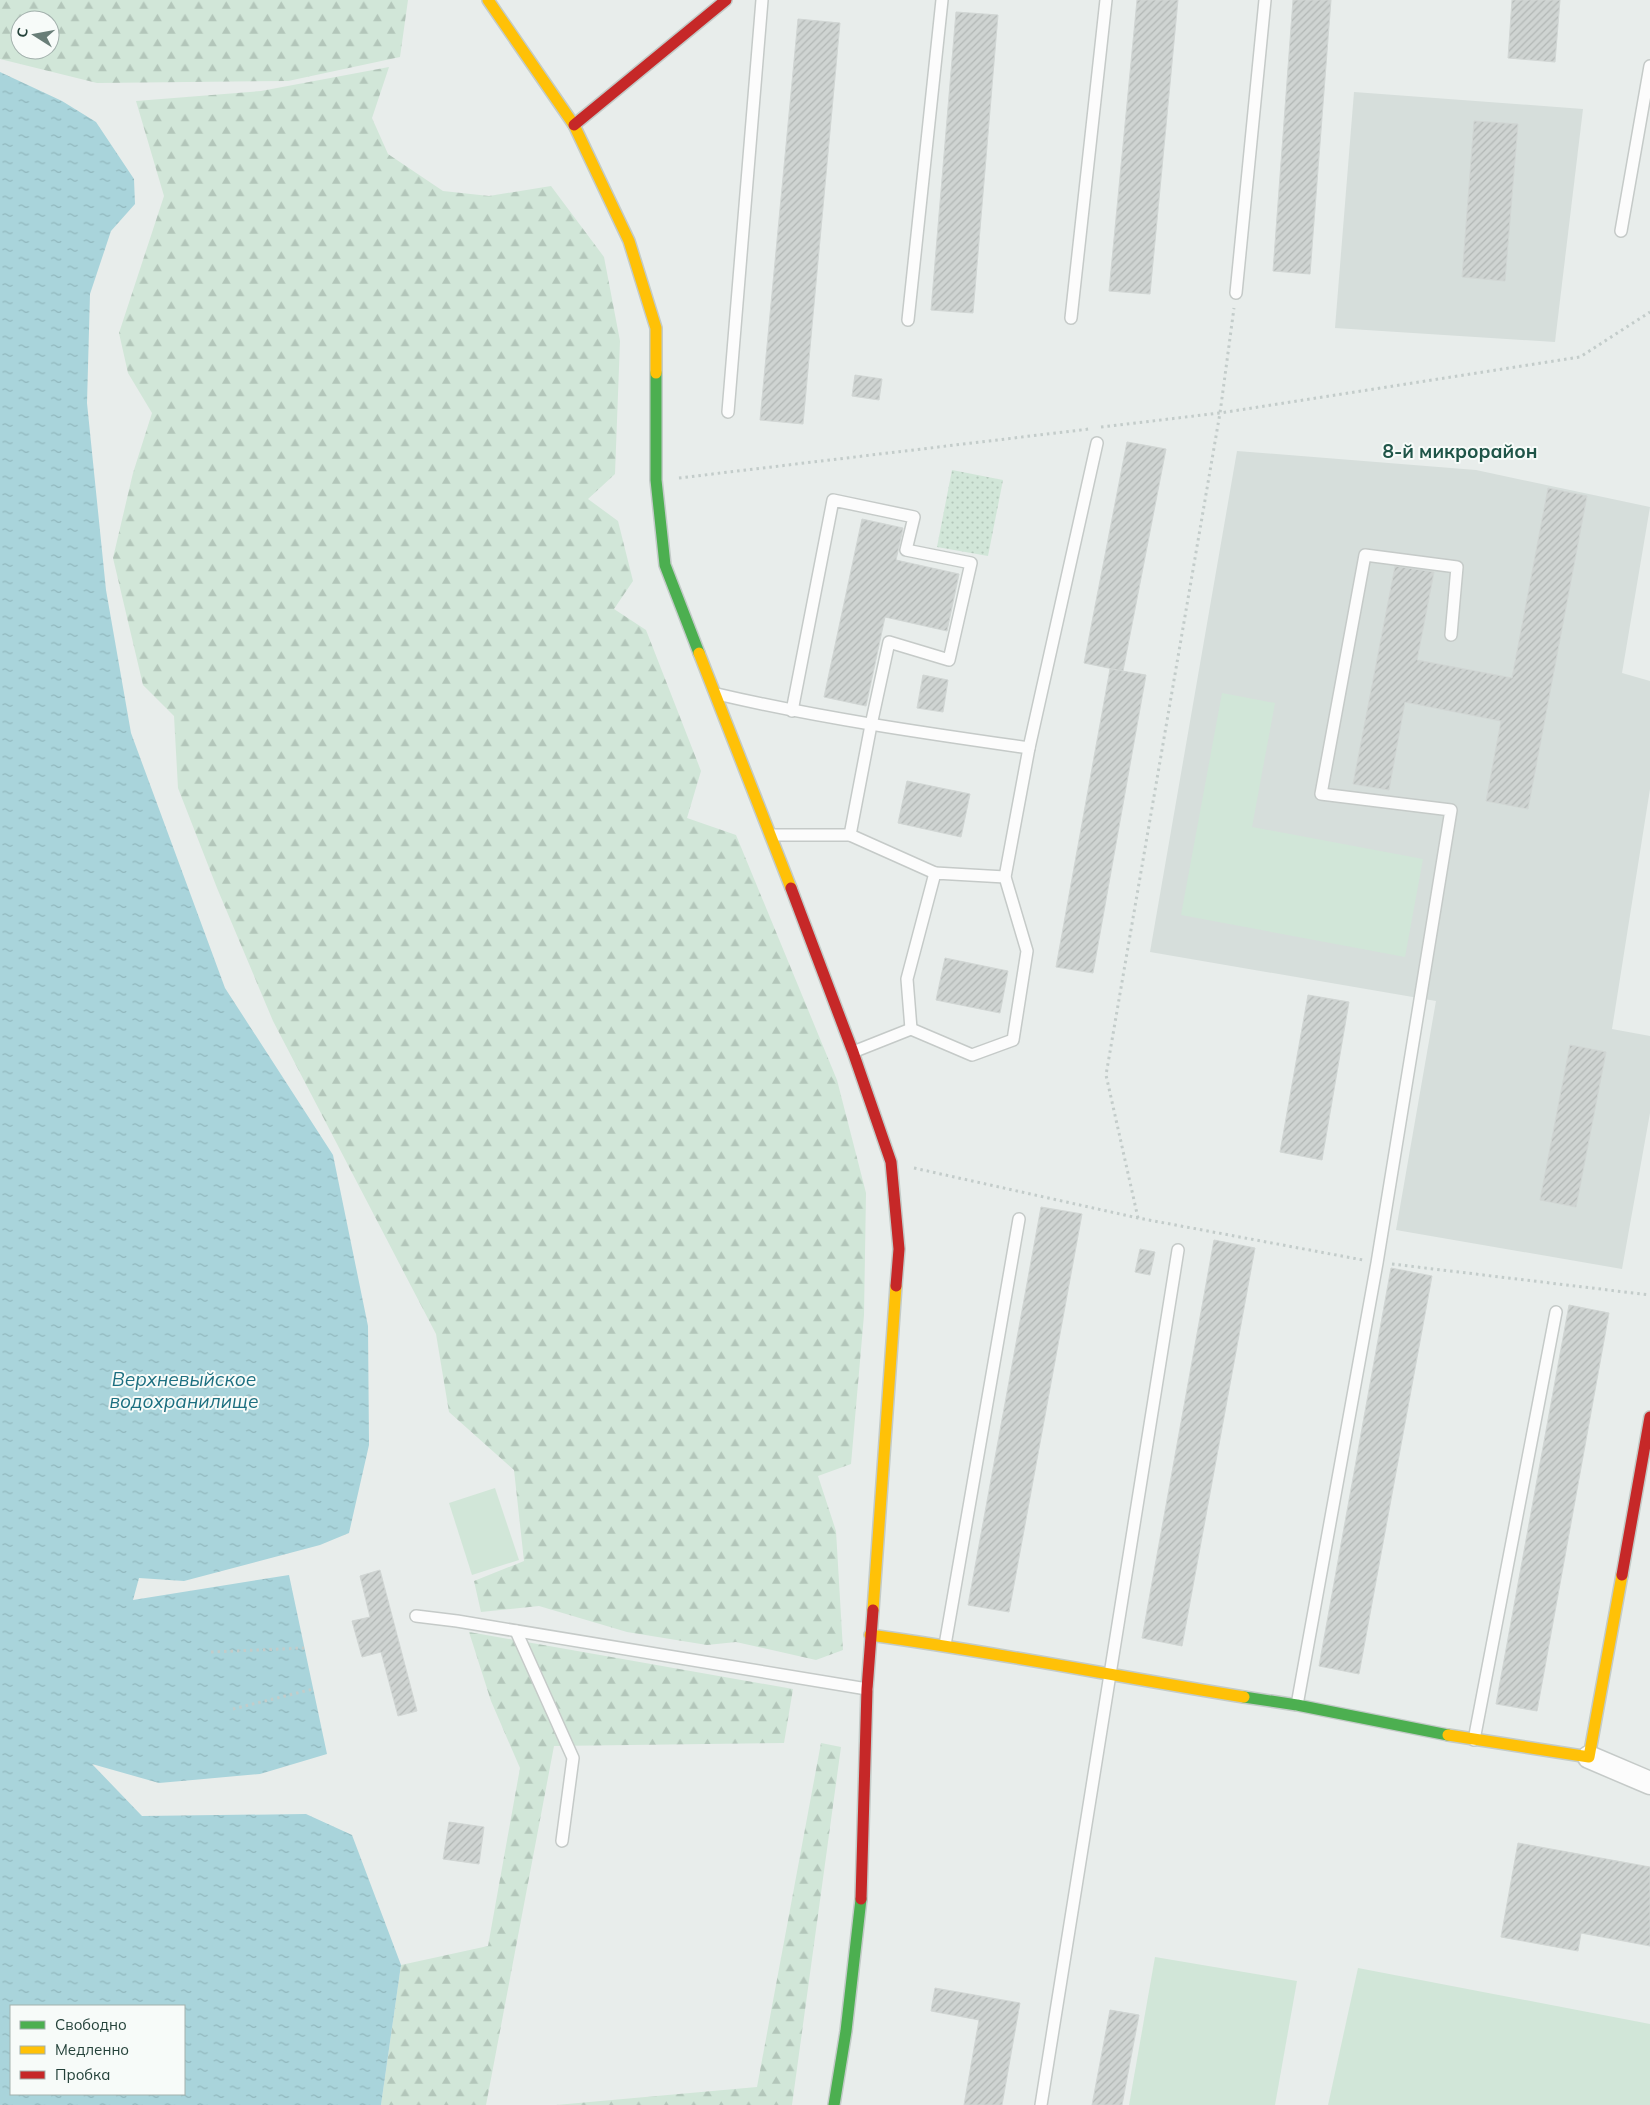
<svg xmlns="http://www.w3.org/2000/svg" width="1650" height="2105" viewBox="0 0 1650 2105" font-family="Mulish,sans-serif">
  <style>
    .built { fill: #d6dedb }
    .grass { fill: url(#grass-dots) }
    .forest { fill: url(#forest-firs); fill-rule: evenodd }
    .pitch { fill: #d1e6d8 }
    .water { fill: url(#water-ripples); fill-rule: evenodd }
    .building { fill: url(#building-hatch); stroke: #d1d6d4 }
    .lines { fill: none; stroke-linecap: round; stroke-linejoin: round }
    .lane-casing { stroke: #c5cac8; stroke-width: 14 }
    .street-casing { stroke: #c5cac8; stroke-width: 25 }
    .fast-casing { stroke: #c3cbc8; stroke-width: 14 }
    .slow-casing { stroke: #c3cbc8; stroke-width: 14 }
    .jam-casing { stroke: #c3cbc8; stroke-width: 14 }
    .path { stroke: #c3ccca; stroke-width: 3; stroke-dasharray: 2.5 4; stroke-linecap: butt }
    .lane { stroke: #fcfcfc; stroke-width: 11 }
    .street { stroke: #fcfcfc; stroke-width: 22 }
    .fast { stroke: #4caf50; stroke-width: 11 }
    .slow { stroke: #ffc107; stroke-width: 11 }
    .jam { stroke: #c62828; stroke-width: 11 }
    .labels { text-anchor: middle; stroke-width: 4; stroke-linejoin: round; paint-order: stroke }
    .neighbourhood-label { font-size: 19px; font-weight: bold; fill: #1f5548; stroke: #f7fbf9 }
    .water-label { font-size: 19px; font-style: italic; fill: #1c6f80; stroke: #f7fbf9 }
  </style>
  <defs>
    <pattern id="grass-dots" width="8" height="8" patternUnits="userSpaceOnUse" patternTransform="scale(1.25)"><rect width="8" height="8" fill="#d1e6d8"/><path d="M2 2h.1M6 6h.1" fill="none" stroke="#b3c6ba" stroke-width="1.8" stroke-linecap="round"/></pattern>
    <pattern id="forest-firs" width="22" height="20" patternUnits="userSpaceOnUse" patternTransform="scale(1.25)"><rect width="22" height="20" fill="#d1e6d8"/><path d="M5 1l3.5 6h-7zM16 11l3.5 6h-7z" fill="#b3c6ba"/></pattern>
    <pattern id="water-ripples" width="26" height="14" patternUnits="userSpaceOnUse" patternTransform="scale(1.25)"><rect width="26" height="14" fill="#a9d4db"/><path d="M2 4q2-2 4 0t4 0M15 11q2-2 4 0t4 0" fill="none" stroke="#91b7bd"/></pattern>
    <pattern id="building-hatch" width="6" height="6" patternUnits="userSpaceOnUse" patternTransform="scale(1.25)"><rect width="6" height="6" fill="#cfd4d2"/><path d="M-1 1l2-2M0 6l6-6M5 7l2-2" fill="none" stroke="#b2b7b5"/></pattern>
  </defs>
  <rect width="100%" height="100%" fill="#e8edeb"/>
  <g class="built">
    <polygon points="1354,92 1583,109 1555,342 1335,328"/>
    <polygon points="1237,451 1476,470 1650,507 1622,673 1650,681 1650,789 1612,1029 1650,1036 1650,1113 1622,1269 1396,1230 1436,1001 1150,952"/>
  </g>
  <polygon class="grass" points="952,470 1003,480 988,556 937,547"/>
  <g class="forest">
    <path d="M 0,0 L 408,0 L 400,57 L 288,81 L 97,83 L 0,59 ZM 20,20 L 50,20 L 50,50 L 20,50 Z"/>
    <polygon points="389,67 372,118 388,154 443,191 489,196 551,186 604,257 620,341 615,474 588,499 618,521 633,581 614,609 646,630 701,771 687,818 736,835 837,1080 866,1193 864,1315 851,1464 818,1476 836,1531 843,1650 816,1660 736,1642 707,1645 627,1632 539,1606 481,1612 474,1581 524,1561 514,1470 449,1412 436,1334 273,1021 217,888 178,788 174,716 143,685 113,558 133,473 152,413 128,373 119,333 164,196 136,101 261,91"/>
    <polygon points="469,1632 793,1689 784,1743 554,1746 486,2105 381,2105 401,1965 488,1946 520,1768 491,1701"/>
    <polygon points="821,1743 841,1747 792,2105 556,2105 757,2087"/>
  </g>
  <g class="pitch">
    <polygon points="1222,693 1275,703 1252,827 1423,859 1405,957 1181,915"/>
    <polygon points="495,1488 519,1560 472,1575 449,1503"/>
    <polygon points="1155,1957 1297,1981 1275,2105 1129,2105"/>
    <polygon points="1358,1968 1650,2024 1650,2105 1328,2105"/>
  </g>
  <path class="water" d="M 0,72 L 62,101 L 96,122 L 134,179 L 135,204 L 111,231 L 90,294 L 87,403 L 106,590 L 131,733 L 225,988 L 333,1155 L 368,1326 L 369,1445 L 349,1533 L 320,1545 L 184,1581 L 139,1578 L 133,1600 L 289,1575 L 327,1754 L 260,1774 L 159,1783 L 92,1764 L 142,1816 L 306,1814 L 352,1835 L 401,1965 L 381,2105 L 0,2105 ZM 11,2006 L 184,2006 L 184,2094 L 11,2094 Z"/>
  <g class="building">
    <polygon points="1137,0 1178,0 1150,294 1109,291"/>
    <polygon points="1293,0 1331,0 1310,274 1273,271"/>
    <polygon points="1512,0 1560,0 1555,62 1508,58"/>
    <polygon points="956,12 998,15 973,313 931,310"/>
    <polygon points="798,19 840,23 803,424 760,420"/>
    <polygon points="1474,121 1518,124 1505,281 1462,277"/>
    <polygon points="855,375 882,379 879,400 852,396"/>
    <polygon points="1127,442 1166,449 1123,671 1084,663"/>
    <polygon points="1548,488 1587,496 1528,809 1486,801 1501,721 1405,702 1389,790 1353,784 1395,566 1434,572 1417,660 1512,678"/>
    <polygon points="862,519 903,528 896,560 959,574 947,631 885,617 866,706 824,697"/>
    <polygon points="1110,669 1146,675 1093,973 1056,967"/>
    <polygon points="923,675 948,680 943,712 917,708"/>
    <polygon points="907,781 970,794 961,837 898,823"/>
    <polygon points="945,958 1008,971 1000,1013 936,1000"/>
    <polygon points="1308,995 1349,1002 1322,1160 1280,1152"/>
    <polygon points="1570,1045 1606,1052 1576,1207 1540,1200"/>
    <polygon points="1041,1207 1082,1214 1009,1612 968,1605"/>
    <polygon points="1214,1240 1255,1248 1182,1646 1142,1638"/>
    <polygon points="1140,1249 1155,1252 1150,1275 1135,1272"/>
    <polygon points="1391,1268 1432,1276 1359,1674 1319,1666"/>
    <polygon points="1569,1305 1609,1313 1537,1711 1496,1704"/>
    <polygon points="380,1570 417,1711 398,1716 381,1652 362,1657 352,1621 370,1617 360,1576"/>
    <polygon points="449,1822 484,1827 479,1864 443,1859"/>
    <polygon points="1518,1843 1650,1867 1650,1946 1581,1933 1578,1951 1501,1937"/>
    <polygon points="935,1988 1020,2003 1002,2105 964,2105 979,2020 931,2011"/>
    <polygon points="1110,2010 1139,2015 1122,2105 1092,2105"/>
  </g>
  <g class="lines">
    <g class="lane-casing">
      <g id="lane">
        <polyline points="1621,231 1650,66"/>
        <polyline points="1236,293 1265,0"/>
        <polyline points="1071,318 1106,0"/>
        <polyline points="908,320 942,0"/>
        <polyline points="728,412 762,0"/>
        <path d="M 717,694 C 820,718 924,733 1029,748"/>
        <polyline points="792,711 833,500 914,517 906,550 971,563 949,660 889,642 871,725 850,835"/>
        <polyline points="771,835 850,835 935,873"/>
        <polyline points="911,1029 907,979 935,873 1005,877"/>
        <polyline points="853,1052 911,1029 972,1055 1013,1040 1027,951 1005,877 1029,748 1097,443"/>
        <polyline points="416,1616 457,1621 867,1689"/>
        <polyline points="516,1631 573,1758 562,1841"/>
        <polyline points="945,1645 1019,1219"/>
        <polyline points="1297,1705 1377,1263 1451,810 1321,794 1365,555 1457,567 1451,635"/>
        <polyline points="1474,1740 1556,1312"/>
        <polyline points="1041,2105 1178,1250"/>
      </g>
    </g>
    <g class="street-casing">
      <polyline id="street" points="1589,1757 1650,1783"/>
    </g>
    <g class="fast-casing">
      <g id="fast">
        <polyline points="656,373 656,480 665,565 699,653"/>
        <polyline points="1244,1697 1297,1705 1448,1735"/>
        <polyline points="834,2105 846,2031 861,1899"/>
      </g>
    </g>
    <g class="slow-casing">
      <g id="slow">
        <polyline points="488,0 574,125 629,241 656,328 656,373"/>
        <polyline points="699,653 791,888"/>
        <polyline points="873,1610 896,1286"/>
        <path d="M 870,1635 C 995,1652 1119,1677 1244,1697"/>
        <polyline points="1448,1735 1589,1757 1622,1575"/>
      </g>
    </g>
    <g class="jam-casing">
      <g id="jam">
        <polyline points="574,125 726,0"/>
        <polyline points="791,888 853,1052 891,1162 899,1249 896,1286"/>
        <polyline points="1622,1575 1650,1417"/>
        <polyline points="861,1899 867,1689 873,1610"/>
      </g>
    </g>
    <g class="path">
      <polyline points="1101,427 1220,413 1580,357 1650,312"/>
      <polyline points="679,478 1089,429"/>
      <polyline points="914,1168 1138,1218 1363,1260"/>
      <polyline points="1138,1218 1106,1075 1220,413 1234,308"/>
      <polyline points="1392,1264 1650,1295"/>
      <polyline points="211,1652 304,1648"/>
      <polyline points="233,1709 313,1689"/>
    </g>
    <use href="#lane" class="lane"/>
    <use href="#street" class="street"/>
    <use href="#fast" class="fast"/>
    <use href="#slow" class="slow"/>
    <use href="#jam" class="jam"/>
  </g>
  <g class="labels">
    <g class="neighbourhood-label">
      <text x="1460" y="458">8-й микрорайон</text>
    </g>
    <g class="water-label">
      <text x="184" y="1386">Верхневыйское<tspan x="184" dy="22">водохранилище</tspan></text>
    </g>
  </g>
  <rect x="10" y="2005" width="175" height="90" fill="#f7fbf9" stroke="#a3b1ad"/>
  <rect x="20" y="2021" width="25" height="8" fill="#4caf50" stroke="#a3b1ad"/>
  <text x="55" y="2030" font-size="15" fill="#24423a">Свободно</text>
  <rect x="20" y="2046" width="25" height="8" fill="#ffc107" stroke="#a3b1ad"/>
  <text x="55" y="2055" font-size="15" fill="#24423a">Медленно</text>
  <rect x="20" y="2071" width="25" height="8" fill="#c62828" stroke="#a3b1ad"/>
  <text x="55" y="2080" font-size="15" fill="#24423a">Пробка</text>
  <g transform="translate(35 35) rotate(281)"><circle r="24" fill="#f7fbf9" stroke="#a3b1ad"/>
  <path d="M0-4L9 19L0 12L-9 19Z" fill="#697e78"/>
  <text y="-8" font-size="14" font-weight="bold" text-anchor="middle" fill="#24423a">С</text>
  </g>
</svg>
